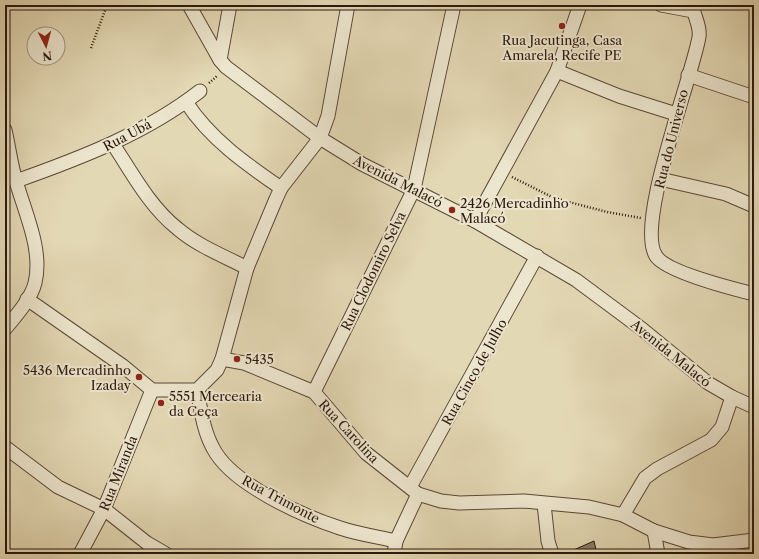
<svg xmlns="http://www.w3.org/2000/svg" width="759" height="559" viewBox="0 0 759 559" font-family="'Libre Caslon Text',serif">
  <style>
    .building { fill: #8b7c64; stroke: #2b180e }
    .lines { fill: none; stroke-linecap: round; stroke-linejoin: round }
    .minor-casing { stroke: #594838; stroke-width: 15 }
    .path { stroke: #2b180e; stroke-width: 2.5; stroke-dasharray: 1 2; stroke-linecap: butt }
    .minor { stroke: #ede6ce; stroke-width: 13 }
    .poi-dot { fill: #8f2418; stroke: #ede6ce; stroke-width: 1.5 }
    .labels { text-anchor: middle; stroke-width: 4; stroke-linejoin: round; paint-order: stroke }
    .poi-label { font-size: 13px; fill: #2b180e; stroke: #ede6ce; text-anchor: start }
    .street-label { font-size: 13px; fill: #2b180e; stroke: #ede6ce }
  </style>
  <rect width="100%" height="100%" fill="#e3d8b4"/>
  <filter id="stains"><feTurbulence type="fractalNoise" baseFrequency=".005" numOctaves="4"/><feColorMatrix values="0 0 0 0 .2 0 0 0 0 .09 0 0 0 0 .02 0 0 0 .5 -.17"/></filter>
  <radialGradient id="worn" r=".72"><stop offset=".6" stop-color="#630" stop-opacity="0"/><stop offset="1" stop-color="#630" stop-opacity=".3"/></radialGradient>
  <polygon class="building" points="594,541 597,554 570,554 569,552"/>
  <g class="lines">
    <g class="minor-casing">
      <g id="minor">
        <polyline points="189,5 220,60 226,67 320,138 362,164 475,221 576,280 642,329 708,383 732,397 754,407"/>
        <polyline points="661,5 693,11"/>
        <path d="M 693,5 C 693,16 701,25 699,37 C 692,78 635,224 656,256 C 666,272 734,289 754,294"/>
        <polyline points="220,60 230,5"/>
        <polyline points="557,71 619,96 676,114"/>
        <polyline points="688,75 754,97"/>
        <path d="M 186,102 C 210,139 246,164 281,188"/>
        <path d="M 5,130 C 9,147 11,165 16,181 C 25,213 43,250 35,283 C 31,299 16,316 5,329"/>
        <path d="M 113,144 C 132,173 150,207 178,229 C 198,246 224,256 247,268"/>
        <polyline points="660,179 726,194 754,206"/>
        <path d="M 16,181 C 81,158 146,133 200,91"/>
        <polyline points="475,221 557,71 580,5"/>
        <polyline points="27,299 123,366 152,390 197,390 217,370 222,359 244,363 314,392 366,453 418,494 441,501 459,503 524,501 589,507 623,515 654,531 689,542 713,545 754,540"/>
        <polyline points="222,359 247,268 276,199 281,188 320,138 328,116 348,5"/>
        <path d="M 197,390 C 201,409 203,430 213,448 C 231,484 303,516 340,528 C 358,534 378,537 396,541"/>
        <polyline points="314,392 414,189 454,5"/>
        <polyline points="5,447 58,487 104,509 147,543 166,554"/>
        <polyline points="410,487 537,256"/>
        <polyline points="544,504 548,541 552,554"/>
        <polyline points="623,515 645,478 657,469 711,440 722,427 732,397"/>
        <polyline points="654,531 658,554"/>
        <polyline points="80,554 104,509 152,390"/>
        <polyline points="394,554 396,541 418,494"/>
      </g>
    </g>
    <g class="path">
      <polyline points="91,48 107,5"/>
      <polyline points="209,83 217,76"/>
      <polyline points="512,177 554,198 607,212 641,218"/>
    </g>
    <use href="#minor" class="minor"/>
  </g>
  <g class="poi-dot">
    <circle cx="562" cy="26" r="4"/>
    <circle cx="452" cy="210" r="4"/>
    <circle cx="237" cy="359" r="4"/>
    <circle cx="139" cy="377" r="4"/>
    <circle cx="161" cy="403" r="4"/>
  </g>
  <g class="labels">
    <g class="poi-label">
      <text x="562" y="45" text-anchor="middle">Rua Jacutinga, Casa<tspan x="562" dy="15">Amarela, Recife PE</tspan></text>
      <text x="460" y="208">2426 Mercadinho<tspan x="460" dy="15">Malacó</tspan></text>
      <text x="245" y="364">5435</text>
      <text x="131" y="375" text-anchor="end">5436 Mercadinho<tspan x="131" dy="15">Izaday</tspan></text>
      <text x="169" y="401">5551 Mercearia<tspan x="169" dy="15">da Ceça</tspan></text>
    </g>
    <g class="street-label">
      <text transform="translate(127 135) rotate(-28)" y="5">Rua Ubá</text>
      <text transform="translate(671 139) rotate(-76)" y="5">Rua do Universo</text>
      <text transform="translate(398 181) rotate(27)" y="5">Avenida Malacó</text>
      <text transform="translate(373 271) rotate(-64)" y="5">Rua Clodomiro Selva</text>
      <text transform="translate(671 353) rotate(39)" y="5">Avenida Malacó</text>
      <text transform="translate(474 372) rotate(-61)" y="5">Rua Cinco de Julho</text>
      <text transform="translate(349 431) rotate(47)" y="5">Rua Carolina</text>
      <text transform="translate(118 473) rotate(-68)" y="5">Rua Miranda</text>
      <text transform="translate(281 499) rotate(28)" y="5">Rua Trimonte</text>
    </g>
  </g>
  <rect width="759" height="559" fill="none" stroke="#e3d8b4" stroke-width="20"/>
  <rect x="6" y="6" width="747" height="547" fill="none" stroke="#2b180e" stroke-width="2"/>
  <rect x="10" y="10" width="739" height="539" fill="none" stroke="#2b180e"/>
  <g transform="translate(46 46) rotate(174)"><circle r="19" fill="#ede6ce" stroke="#9f9481"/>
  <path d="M0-3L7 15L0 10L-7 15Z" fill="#8f2418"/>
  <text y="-6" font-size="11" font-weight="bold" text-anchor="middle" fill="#2b180e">N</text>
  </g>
  <rect width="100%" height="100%" filter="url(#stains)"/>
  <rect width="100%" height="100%" fill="url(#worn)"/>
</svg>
